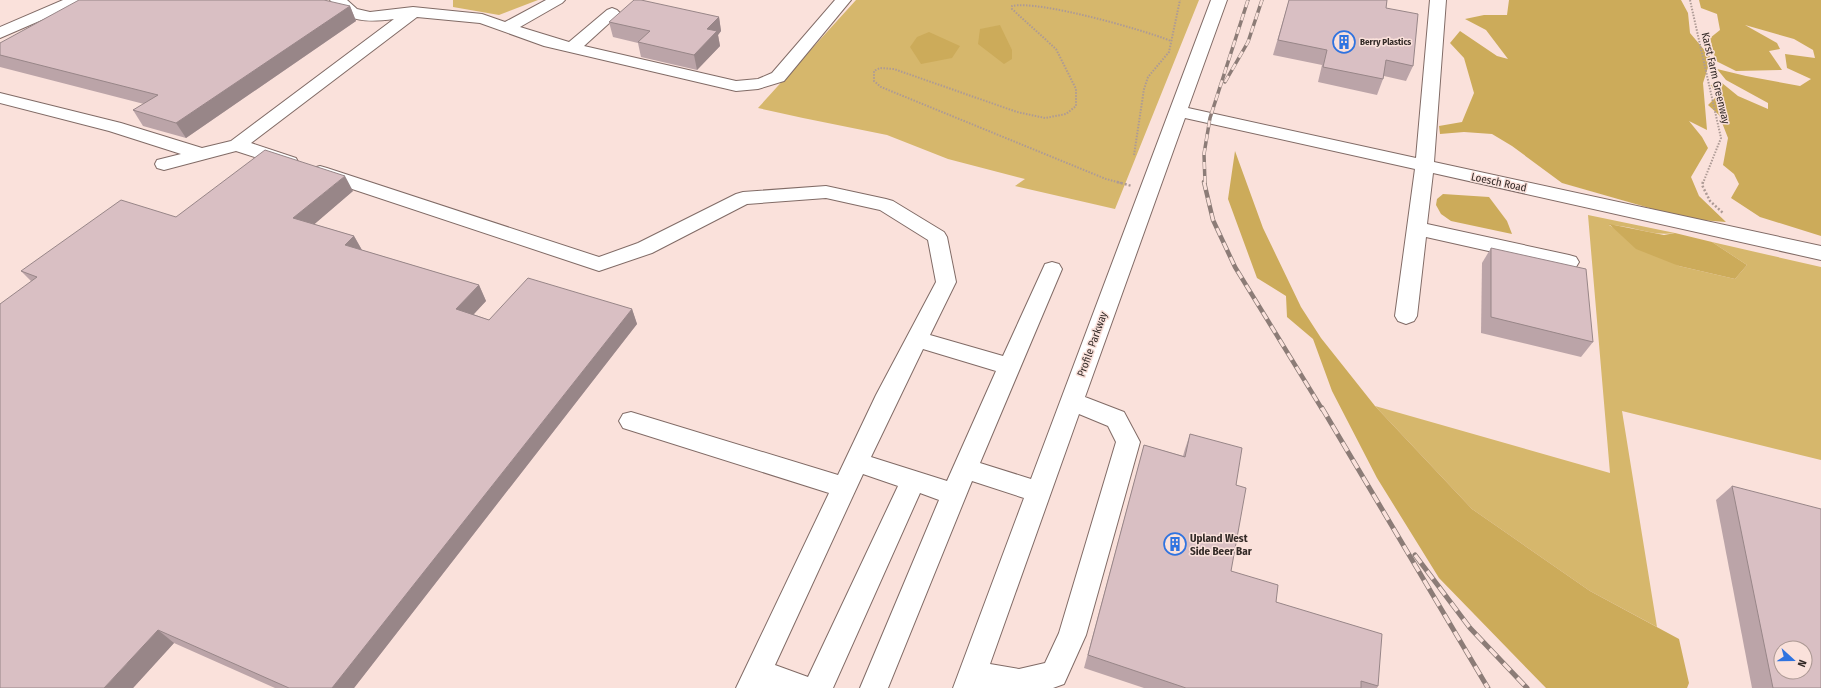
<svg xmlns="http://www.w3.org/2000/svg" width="1821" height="688" viewBox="0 0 1821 688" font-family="'Fira Sans Condensed',sans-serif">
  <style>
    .green { fill: #d6b76c }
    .forest { fill: #ccab5a }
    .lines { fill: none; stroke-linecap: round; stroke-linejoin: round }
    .minor-casing { stroke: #816b66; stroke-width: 2 }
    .path-far1 { stroke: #ad9a95; stroke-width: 2; stroke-dasharray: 1.5 1.5; stroke-linecap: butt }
    .path { stroke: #ad9a95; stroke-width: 2.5; stroke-dasharray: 2 2; stroke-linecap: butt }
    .minor { fill: #fff; fill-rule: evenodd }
    .rail-far2-casing { stroke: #8c7c77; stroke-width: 3.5 }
    .rail-far1-casing { stroke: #8c7c77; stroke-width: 4.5 }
    .rail-casing { stroke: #8c7c77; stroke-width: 5 }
    .rail-far2 { stroke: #fae1db; stroke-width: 2.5; stroke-dasharray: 7; stroke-linecap: butt }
    .rail-far1 { stroke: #fae1db; stroke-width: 3; stroke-dasharray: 8; stroke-linecap: butt }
    .rail { stroke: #fae1db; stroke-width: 3.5; stroke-dasharray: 10; stroke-linecap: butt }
    .wall { fill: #bba4a8 }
    .shaded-wall { fill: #988688 }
    .building { fill: #d9bfc3; stroke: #988688; fill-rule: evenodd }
    .labels { text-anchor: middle; stroke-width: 3; stroke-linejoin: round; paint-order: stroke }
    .far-poi-label { font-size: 9px; font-weight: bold; fill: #342b28; stroke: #fae1db; text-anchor: start }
    .street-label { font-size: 11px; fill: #342b28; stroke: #fae1db }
    .poi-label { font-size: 11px; font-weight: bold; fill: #342b28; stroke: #fae1db; text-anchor: start }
  </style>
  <rect width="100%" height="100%" fill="#fae1db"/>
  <g class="green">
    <polygon points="453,0 538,0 499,15 453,7"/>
    <polygon points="856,0 1199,0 1115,209 1015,186 1025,179 948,159 887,135 803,118 758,108"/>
    <path d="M 1588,215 L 1675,233 C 1653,237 1631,225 1609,225 L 1679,266 L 1735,279 L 1747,265 L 1712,242 L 1821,267 L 1821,460 L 1622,411 L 1657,627 L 1590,591 L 1472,509 L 1375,406 L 1610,473 Z"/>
  </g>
  <g class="forest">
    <polygon points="1509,0 1681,0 1688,13 1690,33 1711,58 1703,83 1707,130 1689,121 1702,137 1708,148 1691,177 1699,196 1726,222 1688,219 1562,183 1512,146 1492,134 1464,132 1440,134 1439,126 1462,122 1474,93 1464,58 1450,43 1460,31 1497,56 1508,59 1486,30 1465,19 1484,15 1507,15"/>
    <polygon points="1699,0 1821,0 1821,236 1760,217 1731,198 1739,184 1734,174 1723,165 1728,138 1719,115 1708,105 1717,96 1711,85 1722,83 1738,96 1768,109 1768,103 1726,80 1717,69 1746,76 1800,86 1811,79 1787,68 1785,54 1815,58 1813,50 1794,39 1745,25 1777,43 1780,49 1769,51 1782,70 1736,71 1716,61 1710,38 1720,30 1717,14 1701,8"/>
    <polygon points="1000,25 1012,50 1012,59 1004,64 978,44 980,29"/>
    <polygon points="929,32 960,46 952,58 921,64 910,47 917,37"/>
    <polygon points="1235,151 1263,228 1301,307 1321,338 1375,406 1472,509 1590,591 1679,639 1689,683 1687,688 1546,688 1439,578 1377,478 1332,391 1313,339 1287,317 1286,296 1257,278 1228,199"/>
    <polygon points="1443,194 1489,197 1507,221 1512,234 1451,221 1441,214 1436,205 1437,199"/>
    <polygon points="1609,224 1664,235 1675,233 1712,242 1747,265 1735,279 1679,266 1636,249"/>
  </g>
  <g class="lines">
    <g class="minor-casing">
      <g id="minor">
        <polygon points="63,0 84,0 81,3 0,38 0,27"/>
        <path d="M 330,0 L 347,0 L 357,9 L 370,12 L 413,7 L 482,14 L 505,22 L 546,0 L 565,0 L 562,3 L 520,27 L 569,42 L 607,10 L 612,8 L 617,10 L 620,13 L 617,16 L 584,46 L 736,81 L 758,79 L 772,73 L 835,0 L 851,0 L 784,81 L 758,89 L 736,91 L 544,46 L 480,23 L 417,17 L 251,143 L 296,158 L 298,162 L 296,166 L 289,168 L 236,151 L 164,170 L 157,168 L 155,164 L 157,160 L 181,154 L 109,131 L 0,103 L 0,93 L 121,123 L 202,148 L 231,141 L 394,19 C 370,22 347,24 330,0 Z"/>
        <path d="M 1211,0 L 1227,0 L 1188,108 L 1416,158 L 1430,0 L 1446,0 L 1434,162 L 1821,246 L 1821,260 L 1433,173 L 1427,224 L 1569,255 L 1576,257 L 1579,262 L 1576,267 L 1569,269 L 1426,237 L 1417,316 L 1414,321 L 1406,324 L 1398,321 L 1395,316 L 1415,169 L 1185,118 L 1085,397 L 1124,412 L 1140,442 L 1086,635 L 1064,684 L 1053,688 L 953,688 L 1024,498 L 972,481 L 888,688 L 860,688 L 939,500 L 920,493 L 833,688 L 736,688 L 829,493 L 623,428 L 619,421 L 623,414 L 631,412 L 838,475 L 876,395 L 936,282 L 928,240 L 880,210 L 826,198 L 747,204 L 652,253 L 599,271 L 313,176 L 311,172 L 313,168 L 320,166 L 327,168 L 599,257 L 638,243 L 736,194 L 743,192 L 826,186 L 886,199 L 893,201 L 944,232 L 947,237 L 956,282 L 930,335 L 1003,356 L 1045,264 L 1052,262 L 1059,264 L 1062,269 L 980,463 L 1031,479 ZM 923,349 L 996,371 L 947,481 L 871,457 ZM 1079,414 L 1108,426 L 1116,442 L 1059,633 L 1045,663 L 1019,669 L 990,664 ZM 863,474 L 898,486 L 808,677 L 775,665 Z"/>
      </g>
    </g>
    <g class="path-far1">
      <polyline points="1690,0 1721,138 1703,183"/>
      <polyline points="1134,155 1144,89 1148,77 1169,52 1180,0"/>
      <path d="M 1121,183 L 1106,179 L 881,87 L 874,81 L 874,71 L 880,68 L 894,69 L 1017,112 L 1045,118 L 1066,114 L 1076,106 L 1076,89 L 1056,49 L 1012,9 L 1012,6 C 1038,0 1141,29 1171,41"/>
    </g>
    <g class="path">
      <polyline points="1117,182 1132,186"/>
      <polyline points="1703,182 1702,185 1710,201 1723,213"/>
    </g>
    <use href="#minor" class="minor"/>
    <g class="rail-far2-casing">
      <g id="rail-far2">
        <polyline points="1225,82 1248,42 1262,0"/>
        <polyline points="1205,183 1204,154 1210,118 1248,0"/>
      </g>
    </g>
    <g class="rail-far1-casing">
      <polyline id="rail-far1" points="1204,182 1213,220 1235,267 1322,409"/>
    </g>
    <g class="rail-casing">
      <g id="rail">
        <polyline points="1322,408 1488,688"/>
        <polyline points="1415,555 1470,628 1527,688"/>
      </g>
    </g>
    <use href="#rail-far2" class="rail-far2"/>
    <use href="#rail-far1" class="rail-far1"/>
    <use href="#rail" class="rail"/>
  </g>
  <g class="wall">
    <polygon points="1289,0 1387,0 1386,8 1413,66 1406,81 1384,76 1383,79 1377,95 1318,82 1322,65 1273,55"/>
    <polygon points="350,6 356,21 186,138 143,126 133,110 144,104 0,67 0,43"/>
    <polygon points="719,17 721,31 718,35 720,46 697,70 641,57 638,43 613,37 609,22"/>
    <polygon points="353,191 314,224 354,236 362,250 479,285 486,301 473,314 489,320 632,309 637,324 354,688 275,688 174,643 133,688 31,281 21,271 176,217"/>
    <polygon points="1491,248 1593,342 1581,357 1481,333 1482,263"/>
    <polygon points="1190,434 1236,485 1231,571 1276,602 1378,686 1377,688 1144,688 1084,668 1144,445 1183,456 1185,449"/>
    <polygon points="1732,486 1821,688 1752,688 1716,500"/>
  </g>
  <g class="shaded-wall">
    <polygon points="350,6 356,21 186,138 176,123"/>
    <polygon points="719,17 721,31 718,35 720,46 697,70 694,55 707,29"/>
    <polygon points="345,176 353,191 303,234 293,218"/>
    <polygon points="354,236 363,252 345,245"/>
    <polygon points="479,285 486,301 464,325 456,309"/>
    <polygon points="632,309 637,324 354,688 332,688"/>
    <polygon points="158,630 174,643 133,688 104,688"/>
  </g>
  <g class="building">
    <polygon points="79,0 324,0 350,6 176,123 133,110 158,95 0,55 0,43"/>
    <polygon points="634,0 641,0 719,17 707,29 717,31 694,55 638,42 650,31 609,22"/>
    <polygon points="1289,0 1387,0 1386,8 1418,14 1413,66 1386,60 1383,79 1323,67 1327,50 1278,40"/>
    <polygon points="265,150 345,176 293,218 354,236 345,245 479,285 456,309 489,320 528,278 632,309 332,688 289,688 158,630 104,688 0,688 0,304 37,277 21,271 121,200 176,217"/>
    <polygon points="1491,248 1586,269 1593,342 1491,317"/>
    <polygon points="1190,434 1242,448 1236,485 1246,488 1231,571 1278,585 1276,602 1382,634 1378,686 1361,681 1361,688 1186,688 1088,655 1144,445 1185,457"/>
    <path d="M 1732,486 L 1821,509 L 1821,688 L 1773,688 ZM 1781,648 L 1805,648 L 1805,672 L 1781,672 Z"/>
  </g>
  <defs>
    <g id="building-ring" transform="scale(1.15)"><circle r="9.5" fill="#fae1db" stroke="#2f73e0" stroke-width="1.5"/><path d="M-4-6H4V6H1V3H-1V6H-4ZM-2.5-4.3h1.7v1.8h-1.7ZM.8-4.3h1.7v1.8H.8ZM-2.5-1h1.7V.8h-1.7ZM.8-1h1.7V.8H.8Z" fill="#2f73e0"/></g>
  </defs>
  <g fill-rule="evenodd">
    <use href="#building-ring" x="1344" y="42"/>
    <use href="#building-ring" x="1175" y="544"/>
  </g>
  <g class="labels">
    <g class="far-poi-label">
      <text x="1360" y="45">Berry Plastics</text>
    </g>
    <g class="street-label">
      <text transform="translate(1716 78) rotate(77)" y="4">Karst Farm Greenway</text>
      <text transform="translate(1499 182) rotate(12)" y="4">Loesch Road</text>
      <text transform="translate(1092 344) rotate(-70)" y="4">Profile Parkway</text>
    </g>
    <g class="poi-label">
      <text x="1190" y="542">Upland West<tspan x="1190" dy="13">Side Beer Bar</tspan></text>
    </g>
  </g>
  <g transform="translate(1793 660) rotate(111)"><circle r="19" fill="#fae1db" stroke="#ab9893"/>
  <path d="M0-3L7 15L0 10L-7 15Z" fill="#2f73e0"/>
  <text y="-6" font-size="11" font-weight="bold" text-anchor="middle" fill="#342b28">N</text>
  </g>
</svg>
